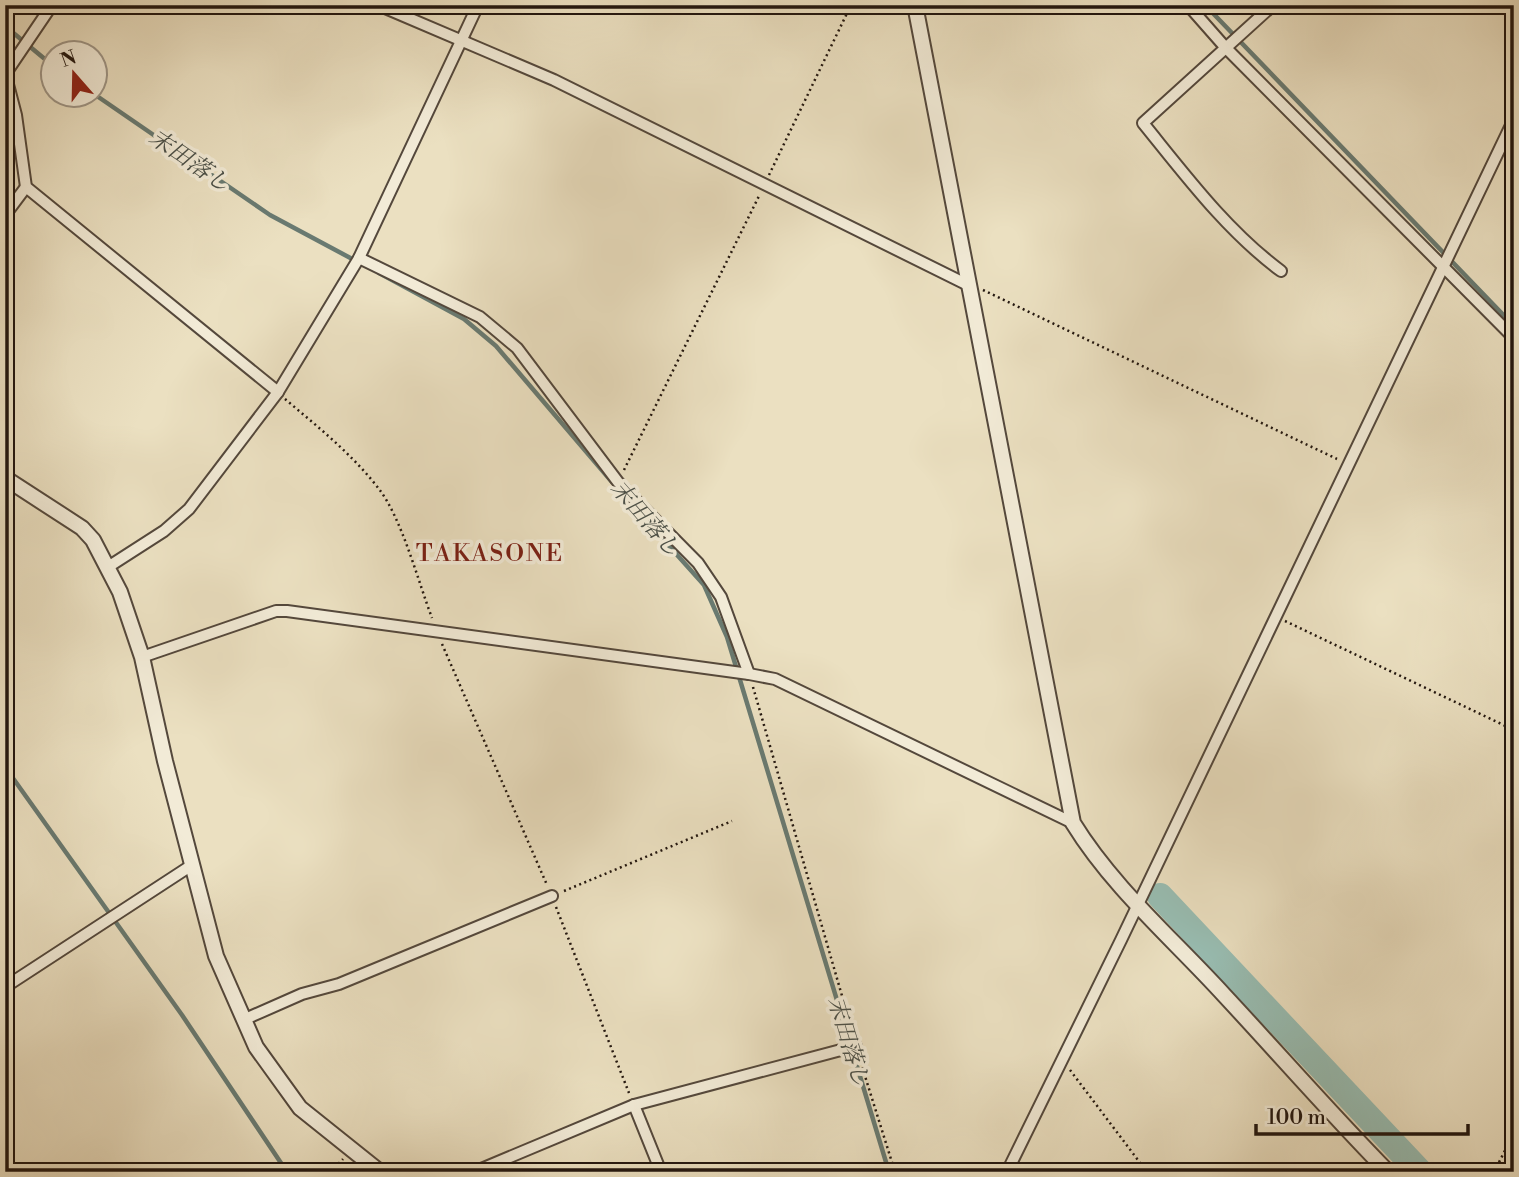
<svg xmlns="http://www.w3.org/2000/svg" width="1519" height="1177" viewBox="0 0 1519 1177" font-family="'Libre Bodoni','Noto Serif JP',serif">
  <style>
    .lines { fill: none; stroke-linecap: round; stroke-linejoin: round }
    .stream { stroke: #697a71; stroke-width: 4.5 }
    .river { stroke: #98bdb2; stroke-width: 26 }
    .minor-casing { stroke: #54483c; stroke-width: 14 }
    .tertiary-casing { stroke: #54483c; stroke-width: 18 }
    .path { stroke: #22160f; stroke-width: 2.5; stroke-dasharray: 2 3.5; stroke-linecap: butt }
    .minor { stroke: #f2ebd7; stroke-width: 10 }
    .tertiary { stroke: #f2ebd7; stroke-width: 14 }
    .labels { text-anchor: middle; stroke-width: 7; stroke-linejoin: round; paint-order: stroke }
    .water-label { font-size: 23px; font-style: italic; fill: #4b5048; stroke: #f2ebd7 }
    .quarter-label { font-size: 24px; letter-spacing: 2px; fill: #7a1f14; stroke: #f2ebd7 }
  </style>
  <rect width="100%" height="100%" fill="#ebe0c1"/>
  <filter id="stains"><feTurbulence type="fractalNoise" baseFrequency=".00286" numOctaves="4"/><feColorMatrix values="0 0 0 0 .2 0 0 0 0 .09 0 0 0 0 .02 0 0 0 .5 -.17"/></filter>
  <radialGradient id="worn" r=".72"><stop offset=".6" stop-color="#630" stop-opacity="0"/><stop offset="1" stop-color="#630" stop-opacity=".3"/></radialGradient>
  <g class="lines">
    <g class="stream">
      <polyline points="1205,5 1514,326"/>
      <polyline points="5,26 52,65"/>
      <polyline points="94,94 270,215 356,261"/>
      <polyline points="379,273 464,319 496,346 612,482"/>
      <polyline points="627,499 704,585 727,637 889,1172"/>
      <polyline points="5,767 182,1015 287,1172"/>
    </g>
    <polyline class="river" points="1160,896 1420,1172"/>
    <g class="minor-casing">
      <g id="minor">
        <polyline points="378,5 554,80 970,286"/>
        <polyline points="1188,5 1225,47 1514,338"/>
        <path d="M 1273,5 L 1143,123 C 1186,176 1227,231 1281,271"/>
        <polyline points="5,73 16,115 26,187 278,392"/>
        <polyline points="6,73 52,5"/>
        <polyline points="5,215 26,187"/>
        <polyline points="359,258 480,317 517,348 618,482 698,563 721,597 749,674"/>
        <polyline points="108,567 164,531 189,509 278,392 359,258 478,5"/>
        <polyline points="142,657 276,611 287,611 749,674 775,679 1073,823"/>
        <polyline points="5,987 192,865"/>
        <polyline points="243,1020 302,994 339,984 552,896"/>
        <polyline points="634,1105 661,1172"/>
        <polyline points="474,1172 634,1105 856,1046"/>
        <polyline points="1007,1172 1121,940 1514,119"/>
      </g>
    </g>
    <g class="tertiary-casing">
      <g id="tertiary">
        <path d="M 915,5 L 1073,823 C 1113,888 1173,939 1224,995 C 1279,1054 1331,1114 1388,1172"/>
        <polyline points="5,478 82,528 93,540 120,592 142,657 165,761 216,956 256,1047 300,1108 380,1172"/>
      </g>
    </g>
    <g class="path">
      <polyline points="769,175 851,5"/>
      <polyline points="983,290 1337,459"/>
      <path d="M 285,399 C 318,427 352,454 379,489 C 402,519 418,581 432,618"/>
      <polyline points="624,470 759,196"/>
      <polyline points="1285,621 1514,730"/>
      <polyline points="442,644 547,885"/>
      <polyline points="753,687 853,1034"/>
      <polyline points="564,891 732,821"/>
      <polyline points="556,907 629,1093"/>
      <polyline points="859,1057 895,1172"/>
      <polyline points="1070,1070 1147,1172"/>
      <polyline points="331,1172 343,1159"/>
      <polyline points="1494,1172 1514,1133"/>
    </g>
    <use href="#minor" class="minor"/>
    <use href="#tertiary" class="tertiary"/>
  </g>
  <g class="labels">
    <g class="water-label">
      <text transform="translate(190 160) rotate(34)" y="8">末田落し</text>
      <text transform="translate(646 518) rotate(49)" y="8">末田落し</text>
      <text transform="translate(849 1041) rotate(73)" y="8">末田落し</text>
    </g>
    <g class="quarter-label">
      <text x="490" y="561">TAKASONE</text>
    </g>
  </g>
  <rect width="1519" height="1177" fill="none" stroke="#ebe0c1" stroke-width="28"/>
  <rect x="7" y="7" width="1505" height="1163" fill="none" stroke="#22160f" stroke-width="3.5"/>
  <rect x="14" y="14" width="1491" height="1149" fill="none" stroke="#22160f" stroke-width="2"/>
  <g transform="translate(74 74) rotate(340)"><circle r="33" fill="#f2ebd7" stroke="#9f9687" stroke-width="2"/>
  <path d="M0-5L12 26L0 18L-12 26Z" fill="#8f2418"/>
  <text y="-10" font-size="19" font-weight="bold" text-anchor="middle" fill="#22160f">N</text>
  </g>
  <path d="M1256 1124v10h212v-10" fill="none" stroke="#22160f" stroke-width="3.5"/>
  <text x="1267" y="1124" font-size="21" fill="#22160f" stroke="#f2ebd7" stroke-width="5" paint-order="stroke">100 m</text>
  <rect width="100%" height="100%" filter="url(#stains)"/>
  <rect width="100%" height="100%" fill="url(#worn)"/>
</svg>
